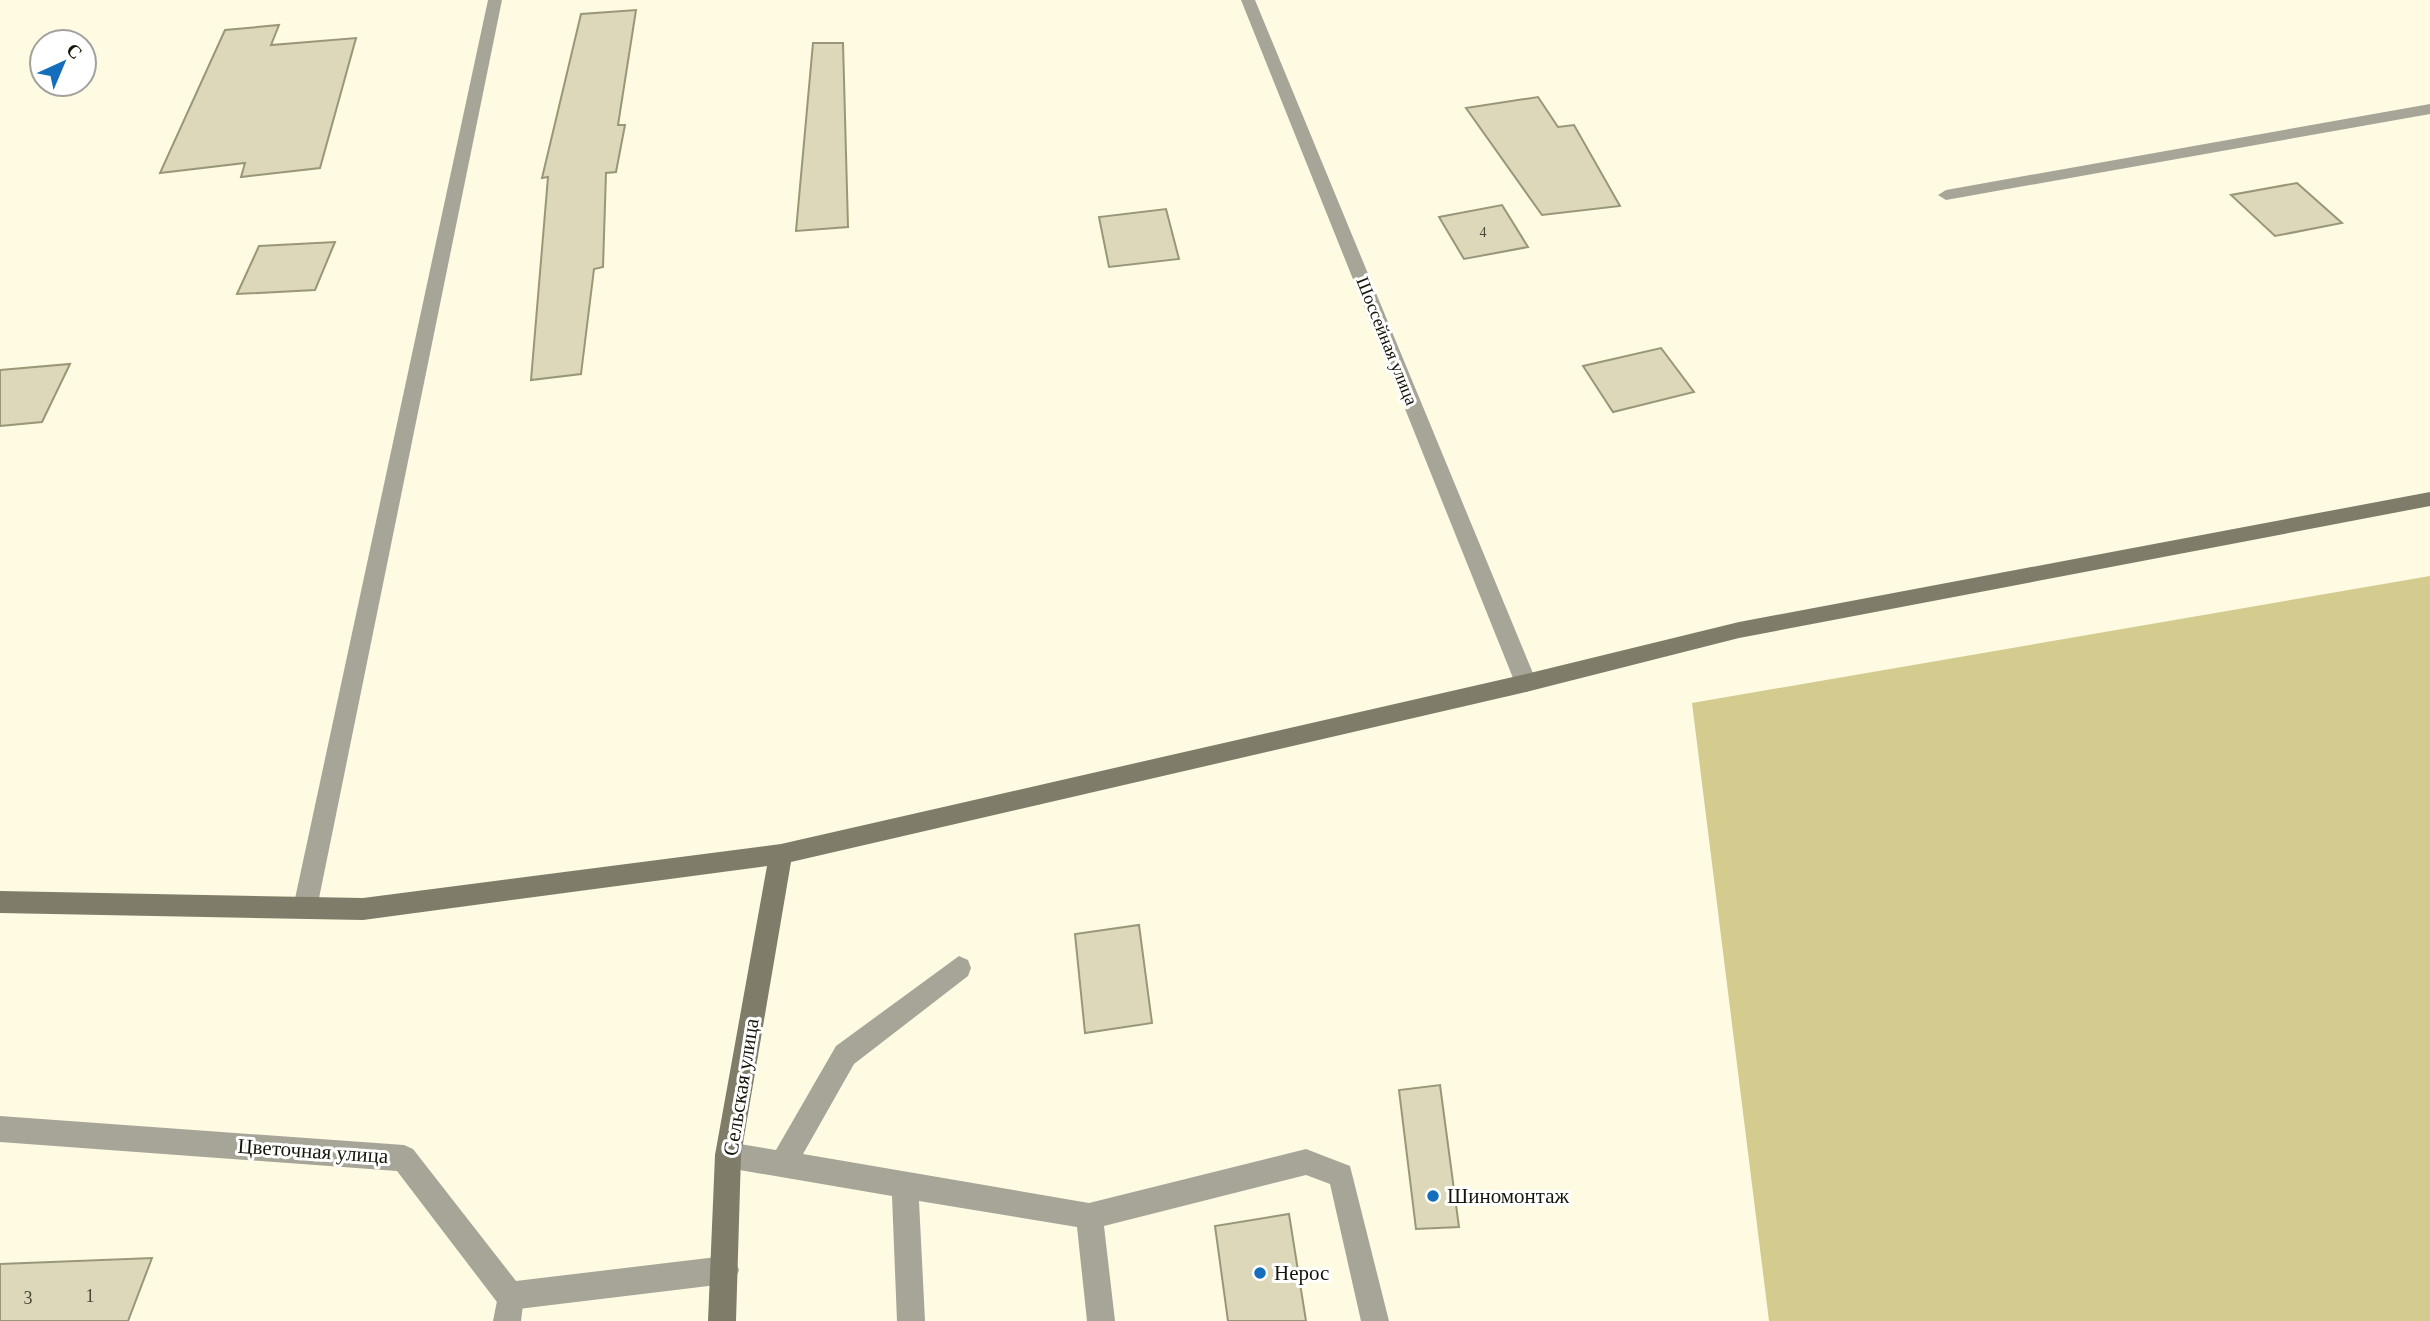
<svg xmlns="http://www.w3.org/2000/svg" width="2430" height="1321" viewBox="0 0 2430 1321" font-family="'Times New Roman',serif">
  <style>
    .green { fill: #d4cb8e }
    .building { fill: #dcd8b9; stroke: #9a9679; stroke-width: 2 }
    .lines { fill: none; stroke-linecap: round; stroke-linejoin: round }
    .lane { fill: #a6a598; fill-rule: evenodd }
    .street { fill: #a6a598; fill-rule: evenodd }
    .secondary { fill: #7f7c69; fill-rule: evenodd }
    .poi-dot { fill: #156ebb; stroke: #fff; stroke-width: 2.5 }
    .labels { text-anchor: middle; stroke-width: 6; stroke-linejoin: round; paint-order: stroke }
    .number-label { font-size: 14px; fill: #484636 }
    .street-label { font-size: 18px; fill: #16150a; stroke: #fff }
    .near-number-label { font-size: 18px; fill: #484636 }
    .near-street-label { font-size: 21px; fill: #16150a; stroke: #fff }
    .near-poi-label { font-size: 21px; fill: #16150a; stroke: #fff; text-anchor: start }
  </style>
  <rect width="100%" height="100%" fill="#fefbe2"/>
  <polygon class="green" points="2430,576 2430,1321 1769,1321 1692,703"/>
  <g class="building">
    <polygon points="636,10 618,125 625,125 616,172 606,173 603,267 594,269 581,374 531,380 548,177 542,178 581,14"/>
    <polygon points="279,25 271,45 356,38 320,168 241,177 245,163 160,173 225,30"/>
    <polygon points="813,43 843,43 848,227 796,231"/>
    <polygon points="1538,97 1558,127 1574,125 1620,206 1542,215 1466,108"/>
    <polygon points="2297,183 2342,223 2275,236 2231,195"/>
    <polygon points="1502,205 1528,247 1464,259 1439,217"/>
    <polygon points="1166,209 1179,259 1109,267 1099,217"/>
    <polygon points="335,242 315,290 237,294 259,246"/>
    <polygon points="1661,348 1694,392 1613,412 1583,366"/>
    <polygon points="70,364 42,422 0,426 0,370"/>
    <polygon points="1139,925 1152,1023 1085,1033 1075,934"/>
    <polygon points="1440,1085 1459,1227 1416,1229 1399,1090"/>
    <polygon points="1289,1214 1306,1321 1228,1321 1215,1226"/>
    <polygon points="152,1258 128,1321 0,1321 0,1264"/>
  </g>
  <g class="lines">
    <g class="lane">
      <polygon points="488,0 502,0 317,908 313,916 305,919 297,916 293,908"/>
      <polygon points="2430,104 2430,114 1946,200 1938,195 1946,190"/>
      <polygon points="959,956 968,960 971,968 968,976 854,1064 803,1154 1089,1203 1306,1149 1350,1166 1389,1321 1361,1321 1330,1184 1306,1175 1104,1226 1115,1321 1087,1321 1077,1227 919,1201 925,1321 897,1321 892,1196 728,1168 719,1164 715,1155 719,1146 728,1142 776,1150 836,1046"/>
      <polygon points="510,1282 520,1286 524,1296 521,1321 493,1321 500,1286"/>
    </g>
    <g class="street">
      <polygon points="1241,0 1255,0 1537,683 1534,689 1526,692 1518,689 1515,683"/>
      <polygon points="0,1116 404,1145 413,1149 516,1281 725,1256 735,1260 739,1270 735,1280 725,1284 510,1310 500,1306 397,1171 0,1142"/>
    </g>
    <polygon class="secondary" points="2430,492 2430,506 1739,638 1526,692 791,862 741,1155 736,1321 708,1321 715,1155 767,866 363,920 0,913 0,891 363,898 781,844 1526,674 1739,622"/>
  </g>
  <g class="poi-dot">
    <circle cx="1433" cy="1196" r="7"/>
    <circle cx="1260" cy="1273" r="7"/>
  </g>
  <g class="labels">
    <g class="number-label">
      <text x="1483" y="237">4</text>
    </g>
    <g class="street-label">
      <text transform="translate(1387 341) rotate(68)" y="6">Шоссейная улица</text>
    </g>
    <g class="near-number-label">
      <text x="90" y="1302">1</text>
      <text x="28" y="1304">3</text>
    </g>
    <g class="near-street-label">
      <text transform="translate(741 1087) rotate(-81)" y="7">Сельская улица</text>
      <text transform="translate(313 1151) rotate(4)" y="7">Цветочная улица</text>
    </g>
    <g class="near-poi-label">
      <text x="1447" y="1203">Шиномонтаж</text>
      <text x="1274" y="1280">Нерос</text>
    </g>
  </g>
  <g transform="translate(63 63) rotate(44)"><circle r="33" fill="#ffffff" stroke="#a2a19d" stroke-width="2"/>
  <path d="M0-5L12 26L0 18L-12 26Z" fill="#156ebb"/>
  <text y="-10" font-size="19" font-weight="bold" text-anchor="middle" fill="#16150a">С</text>
  </g>
</svg>
